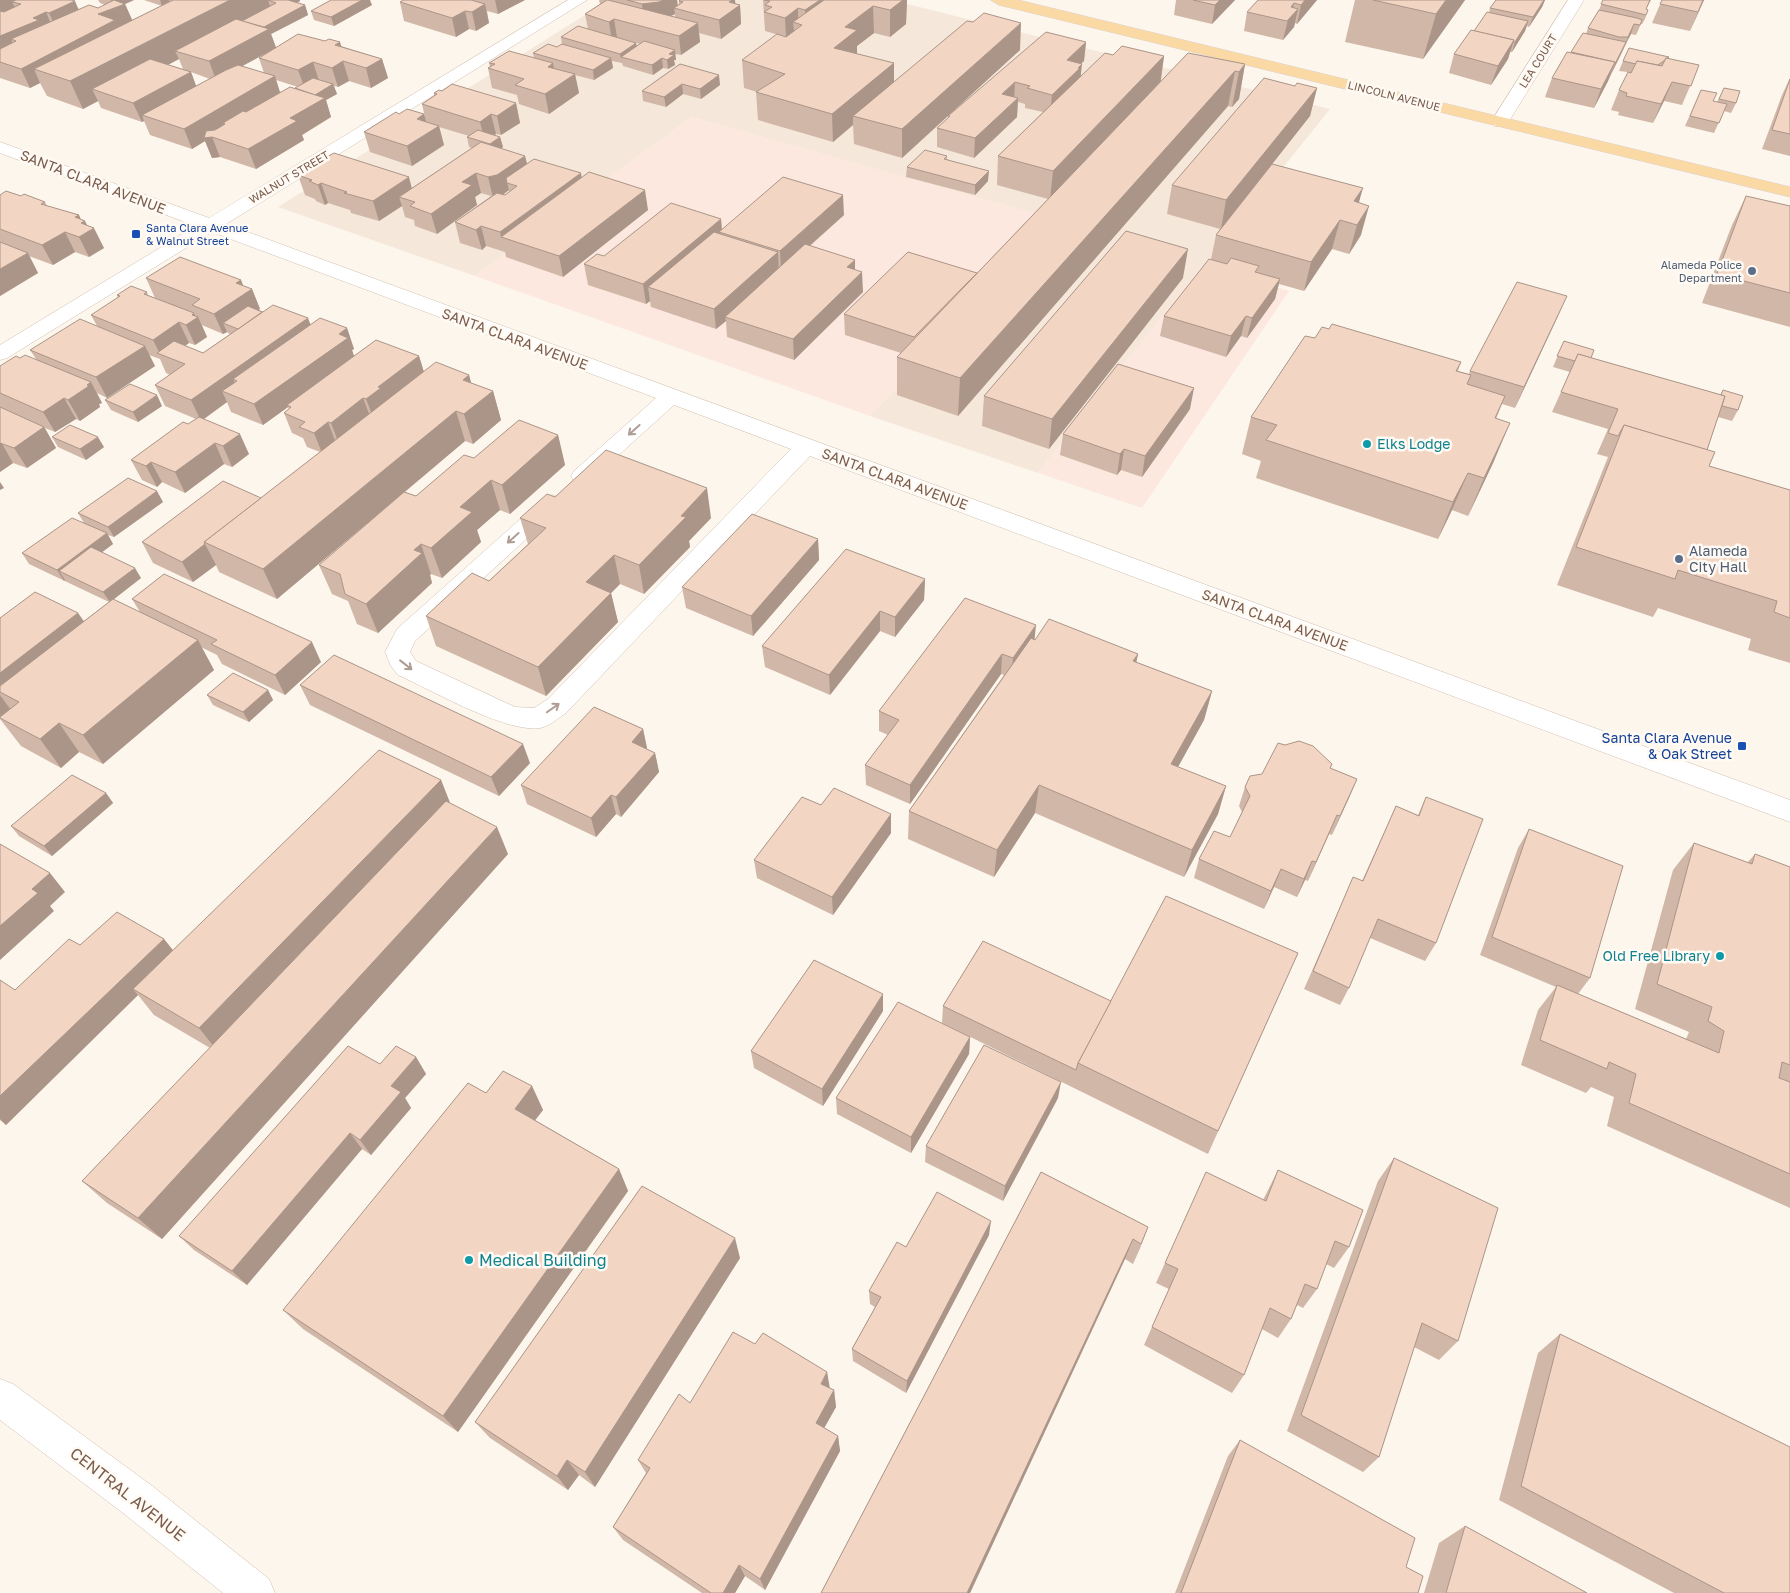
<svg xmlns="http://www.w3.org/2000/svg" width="1790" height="1593" viewBox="0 0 1790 1593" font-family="'Golos Text',sans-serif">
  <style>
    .residential { fill: #f5e8da }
    .commercial { fill: #fde8e0 }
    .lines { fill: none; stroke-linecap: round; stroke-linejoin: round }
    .minor-casing { stroke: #d1beb0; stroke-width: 1 }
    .major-casing { stroke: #dad1cd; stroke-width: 1 }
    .minor { fill: #fff; fill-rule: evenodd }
    .major { fill: #fbd9a5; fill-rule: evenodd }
    .wall { fill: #d1b7a8; fill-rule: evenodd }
    .shaded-wall { fill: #aa9588 }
    .building { fill: #f3d5c3; stroke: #aa9588 }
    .oneway { stroke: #af9d94 }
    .transit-dot { fill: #1a4fb4; stroke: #fffaf3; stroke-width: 2 }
    .service-dot { fill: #5c6f8a; stroke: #fffaf3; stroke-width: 2 }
    .culture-dot { fill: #0f9aa8; stroke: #fffaf3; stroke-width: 2 }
    .labels { text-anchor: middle; stroke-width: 5; stroke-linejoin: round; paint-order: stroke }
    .far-street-label { font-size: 11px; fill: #7a5c4d; stroke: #fffaf3 }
    .far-transit-label { font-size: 11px; fill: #164399; stroke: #fffaf3; text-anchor: start }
    .far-service-label { font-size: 11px; fill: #4e5e75; stroke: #fffaf3; text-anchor: end }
    .street-label { font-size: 14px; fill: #7a5c4d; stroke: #fffaf3 }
    .culture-label { font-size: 14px; fill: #0d838f; stroke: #fffaf3; text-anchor: start }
    .service-label { font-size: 14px; fill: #4e5e75; stroke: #fffaf3; text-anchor: start }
    .transit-label { font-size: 14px; fill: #164399; stroke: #fffaf3; text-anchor: end }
    .near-culture-label { font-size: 16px; fill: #0d838f; stroke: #fffaf3; text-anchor: start }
    .near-street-label { font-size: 16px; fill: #7a5c4d; stroke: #fffaf3 }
  </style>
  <rect width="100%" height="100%" fill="#fdf6ec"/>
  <polygon class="residential" points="609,0 891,0 1330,109 1038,473 870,416 1054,220 692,117 475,276 278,207"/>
  <g class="commercial">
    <polygon points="692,117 1055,219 870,416 475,276"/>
    <polygon points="1202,265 1289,291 1142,508 1038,473"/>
  </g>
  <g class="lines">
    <g class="minor-casing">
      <g id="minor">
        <path d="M 568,0 L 587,0 L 226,224 L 1790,800 L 1790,822 L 810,456 L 566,713 C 558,718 550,726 540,728 C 505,733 432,690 398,675 L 391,666 L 385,652 L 397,629 L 544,498 L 552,495 L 560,498 L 563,503 L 560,508 L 415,641 L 410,652 L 416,661 L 515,707 L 534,708 L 548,699 L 791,449 L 674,405 L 590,481 L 582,483 L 574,481 L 571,476 L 574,471 L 656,398 L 212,232 L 7,358 L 0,360 L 0,345 L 196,226 L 0,153 L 0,142 L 209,218 Z"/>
        <polygon points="1568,0 1584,0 1506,126 1494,126 1491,122"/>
        <polygon points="0,1379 13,1384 151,1485 269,1579 275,1593 223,1593 123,1513 0,1420"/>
      </g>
    </g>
    <g class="major-casing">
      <polygon id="major" points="991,0 1018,0 1790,187 1790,197 999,5"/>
    </g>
    <use href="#minor" class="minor"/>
    <use href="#major" class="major"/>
  </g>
  <g class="wall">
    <path d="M 0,0 L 78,9 L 98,8 L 105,5 L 100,3 L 98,0 L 134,0 L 125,4 L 132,20 L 162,6 L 144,0 L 300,0 L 300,1 L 297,3 L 305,5 L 308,15 L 271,34 L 276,47 L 341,46 L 382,59 L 388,78 L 371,88 L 349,81 L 338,87 L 334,86 L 337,94 L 326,100 L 331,117 L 302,135 L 304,140 L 256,169 L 220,157 L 212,158 L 205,141 L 192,149 L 150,135 L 144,121 L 142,122 L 101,108 L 98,101 L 83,109 L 47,96 L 40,83 L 30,88 L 0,78 ZM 268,52 L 259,58 L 264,73 L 242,66 ZM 179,59 L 183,69 L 168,65 ZM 191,72 L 210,79 L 196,86 ZM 276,80 L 298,87 L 295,88 L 280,92 Z"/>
    <polygon points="403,0 525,0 498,14 487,11 489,23 476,31 469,29 456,37 404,21 400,2"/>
    <path d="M 599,0 L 677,0 L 678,6 L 679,5 L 679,1 L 736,4 L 740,5 L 741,24 L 721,39 L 699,33 L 700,42 L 681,55 L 675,54 L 676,60 L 674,60 L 675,65 L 668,69 L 663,68 L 653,75 L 623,66 L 622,63 L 612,61 L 613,68 L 594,80 L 575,75 L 579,93 L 549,114 L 519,104 L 517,95 L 492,88 L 488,68 L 490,67 L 489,63 L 534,58 L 533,53 L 557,47 L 562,44 L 561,37 L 588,29 L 585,14 L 600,4 ZM 675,14 L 675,18 L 670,16 ZM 617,37 L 640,44 L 637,46 L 636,43 Z"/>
    <polygon points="763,0 907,0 906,24 890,37 874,33 857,46 857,54 894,63 894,82 1020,50 902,158 854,144 853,125 833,142 758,120 756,92 757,92 744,88 742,60 786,37 765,31"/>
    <polygon points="1176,0 1235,0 1212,24 1174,15"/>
    <polygon points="1258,0 1317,0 1297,24 1295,23 1294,27 1283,40 1244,31 1247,12"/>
    <polygon points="1355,0 1465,0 1423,59 1345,42"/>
    <polygon points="1496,0 1545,0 1542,7 1529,27 1527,26 1525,31 1512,52 1510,52 1508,59 1491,85 1449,73 1454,54 1474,31 1489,13 1490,8"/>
    <polygon points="1603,0 1651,0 1646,9 1648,10 1645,19 1642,24 1641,24 1636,35 1631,34 1608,81 1594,108 1545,97 1552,78 1586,34 1588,28 1599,10"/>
    <polygon points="1662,0 1704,0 1690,31 1652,23"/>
    <polygon points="372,5 334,26 314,20 311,11"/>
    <polygon points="1086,42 1084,61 1081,63 1081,76 1113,55 1164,56 1161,81 1245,64 1239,99 1232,107 1228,106 958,416 897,395 897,357 901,353 845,335 844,314 977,273 1048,199 997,185 998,156 1043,112 1025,108 1025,104 1018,102 1017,117 974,158 937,147 937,128 948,118 948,116"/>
    <polygon points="1669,59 1699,65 1682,105 1664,101 1653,123 1618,115 1619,112 1611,110 1619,90 1628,72 1619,71 1623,61"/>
    <polygon points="680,64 720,85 701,99 683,94 666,107 643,101 642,91"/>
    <polygon points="1790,78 1790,156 1762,149 1782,95"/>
    <polygon points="1317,88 1310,116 1272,164 1359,203 1361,235 1349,254 1332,249 1304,291 1279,284 1275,299 1247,338 1241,336 1226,357 1160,336 1164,316 1211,259 1216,235 1220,229 1167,214 1172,185"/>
    <polygon points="1724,88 1736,103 1731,113 1724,111 1714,133 1685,126 1701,90 1713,101 1717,102"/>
    <path d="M 442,91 L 516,103 L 520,123 L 501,135 L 496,134 L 494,135 L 500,137 L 503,147 L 501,149 L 525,156 L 527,164 L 582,178 L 648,210 L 563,277 L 506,257 L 505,252 L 486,246 L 482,250 L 460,243 L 455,222 L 491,196 L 481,193 L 475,197 L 477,205 L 437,234 L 415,226 L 414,220 L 405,217 L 402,206 L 379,221 L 351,213 L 350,210 L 328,203 L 325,205 L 316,201 L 315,199 L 305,195 L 298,175 L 300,174 L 299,172 L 412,188 L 472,148 L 469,147 L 467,137 L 469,136 L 439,127 L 444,145 L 412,166 L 370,152 L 364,132 L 399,114 L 424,114 L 426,122 L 422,104 L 434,96 L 434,93 ZM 509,190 L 509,192 L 505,195 L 503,195 Z"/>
    <polygon points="947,156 947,159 988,181 975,195 906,177 907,167"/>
    <polygon points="0,195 21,196 45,202 47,206 79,215 80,219 87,226 104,248 89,257 75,252 53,265 29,256 38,273 0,296"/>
    <polygon points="1746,196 1790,206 1790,327 1702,303 1732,225"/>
    <polygon points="844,215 810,246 855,270 863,292 794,360 727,337 726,321 716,329 651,307 650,301 646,304 588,285 584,264 604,256 721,219 722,229"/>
    <path d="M 146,278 L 241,280 L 243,286 L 252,289 L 260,309 L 258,310 L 311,324 L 347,328 L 354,349 L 352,350 L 354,356 L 419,356 L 424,372 L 469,375 L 471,383 L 493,391 L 501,420 L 473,444 L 465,441 L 405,492 L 416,496 L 474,458 L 558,435 L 565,465 L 510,514 L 500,510 L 477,530 L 481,542 L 442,578 L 431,574 L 430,575 L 432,583 L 378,633 L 357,624 L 348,601 L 332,594 L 319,565 L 372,519 L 277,599 L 219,572 L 216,565 L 193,582 L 153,563 L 142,542 L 261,498 L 320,452 L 307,447 L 303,438 L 292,433 L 284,413 L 289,409 L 288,407 L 263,425 L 231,412 L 227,402 L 204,419 L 249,454 L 232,467 L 224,464 L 185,493 L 162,482 L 157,487 L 142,480 L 131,460 L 196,419 L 165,406 L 155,385 L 170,375 L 166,373 L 160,359 L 149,355 L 155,366 L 107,398 L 97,393 L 102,403 L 99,404 L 100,407 L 80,421 L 76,419 L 55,432 L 45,428 L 56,448 L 27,468 L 13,463 L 0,472 L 0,366 L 20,358 L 36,359 L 30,350 L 97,326 L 91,315 L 118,298 L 117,295 L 147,292 L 148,295 L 155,298 ZM 202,325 L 223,334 L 227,332 L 228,333 L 230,334 L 203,353 L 185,346 L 189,343 L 195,345 L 207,337 Z"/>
    <polygon points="1183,278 1049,449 982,426 984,396"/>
    <polygon points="1558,316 1515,408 1502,404 1496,419 1494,461 1468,516 1452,510 1438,539 1256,478 1261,461 1242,454 1251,417 1315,338 1329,329 1461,362 1458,371 1469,374 1470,371"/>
    <polygon points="1564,341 1591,358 1720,395 1723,390 1738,410 1732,421 1718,417 1707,450 1709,466 1790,490 1790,663 1748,650 1751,639 1658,608 1653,617 1557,585 1608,457 1597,454 1608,429 1552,412 1570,372 1553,367"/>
    <polygon points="105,400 162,406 138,422 111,410"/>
    <polygon points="1190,409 1142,477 1121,470 1117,475 1060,455 1063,434"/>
    <polygon points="52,437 104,447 86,460 58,447"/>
    <polygon points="555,497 711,518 689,541 690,547 644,594 620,584 611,593 618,622 546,696 436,646 426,616 489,581 528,544 520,518"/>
    <polygon points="163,502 114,537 108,535 113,544 102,552 141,578 113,600 140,612 132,599 321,662 285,695 222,664 217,655 201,647 214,670 103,764 79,752 61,768 21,746 0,719 0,618 78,613 84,621 109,602 29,564 22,553 84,523 78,513"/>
    <polygon points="818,539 819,560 753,636 686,608 682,587"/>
    <polygon points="925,579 924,600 895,637 880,631 830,695 765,667 762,646"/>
    <polygon points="1034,639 1138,654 1136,662 1212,691 1204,720 1178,767 1226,786 1218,814 1184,877 1035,813 994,877 908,839 909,811 1004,675 1001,674 910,804 866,785 865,765 888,735 879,731 879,711"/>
    <polygon points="300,685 530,763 499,796 310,705"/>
    <polygon points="268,690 273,700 249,722 213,705 207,695"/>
    <polygon points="643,729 647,749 655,753 659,772 621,817 616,814 596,837 527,804 521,785"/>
    <polygon points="1330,768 1357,779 1332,835 1329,834 1308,881 1305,880 1297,897 1274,887 1264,909 1194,878 1199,859 1230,837 1242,812 1239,806 1245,787"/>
    <polygon points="441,780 450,803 508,854 162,1239 107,1203 82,1181 210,1048 154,1015 138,995 6,1125 0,1120 0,980 15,990 80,945 164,939 173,950"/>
    <polygon points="106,793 113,803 52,856 19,836 11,826"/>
    <polygon points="1426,797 1436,943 1425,961 1370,938 1349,988 1340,1005 1304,989 1345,896 1362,881 1396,806 1418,815"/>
    <polygon points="821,805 891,814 891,833 833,915 757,878 754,860"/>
    <polygon points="1529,829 1590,978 1578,994 1686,1039 1689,1032 1635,1009 1673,870 1694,843 1747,863 1755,854 1790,867 1790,1208 1607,1126 1614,1097 1591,1087 1586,1093 1521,1065 1538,1010 1556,987 1480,955 1518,848"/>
    <polygon points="1298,953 1208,1154 942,1023 943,1006 1111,1001"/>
    <polygon points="883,1011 823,1106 754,1068 751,1051"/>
    <polygon points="970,1037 969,1054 911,1153 837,1114 836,1098"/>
    <polygon points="416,1057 426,1074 405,1098 411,1108 371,1155 362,1149 247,1285 194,1250 179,1236 380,1064"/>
    <polygon points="532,1086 543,1110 535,1120 619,1169 628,1191 458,1432 303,1329 283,1310 486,1093"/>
    <polygon points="1058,1098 1003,1201 925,1162 926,1146"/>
    <polygon points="1394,1158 1458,1341 1439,1360 1414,1347 1379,1457 1363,1472 1287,1431 1378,1181"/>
    <polygon points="1278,1170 1349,1247 1334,1268 1326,1264 1317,1289 1303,1308 1297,1305 1291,1319 1278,1338 1262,1329 1244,1375 1232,1393 1144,1345 1169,1289 1156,1283 1165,1263 1263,1200"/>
    <polygon points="1041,1172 1148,1227 1133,1264 1125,1259 970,1593 821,1593"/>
    <polygon points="989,1235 906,1393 853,1361 852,1349 875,1307 870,1304 869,1291 906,1247"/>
    <polygon points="740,1258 595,1487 579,1475 568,1490 490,1438 475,1422"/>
    <polygon points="1560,1334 1790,1593 1674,1593 1499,1500 1538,1353"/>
    <polygon points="755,1344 827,1372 829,1388 834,1390 836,1407 824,1428 838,1436 840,1451 765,1590 745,1576 735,1593 702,1593 623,1540 613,1527 646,1473 638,1460 690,1403"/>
    <polygon points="1240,1440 1406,1567 1418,1593 1175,1593 1228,1456"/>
    <polygon points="1465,1526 1587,1593 1424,1593 1439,1543"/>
  </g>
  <g class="shaded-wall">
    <polygon points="0,0 55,0 21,4 12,2 20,17 0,26"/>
    <polygon points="111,0 134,0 125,4 133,22 34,69 40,83 30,88 21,69 98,14 115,8"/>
    <polygon points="160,0 169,0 169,2 162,6"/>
    <polygon points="230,0 268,0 271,10 175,51 179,59 110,95 92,89 98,101 83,109 70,81"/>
    <polygon points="283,0 300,0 300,1 286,8"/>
    <polygon points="362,0 370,0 372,5 334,26 331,17"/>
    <polygon points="495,0 525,0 498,14"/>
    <polygon points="663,0 677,0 678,9 674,8 675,14 661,21 644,22 642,4"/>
    <polygon points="732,0 735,0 736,8 740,5 741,24 721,39 719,20 729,2"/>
    <polygon points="820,0 845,0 806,29 805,10"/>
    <polygon points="903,0 907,0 906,24 890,37 890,10"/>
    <polygon points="1220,0 1235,0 1212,24 1215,5"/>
    <polygon points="1305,0 1317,0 1297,24 1301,5"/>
    <polygon points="1446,0 1465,0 1423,59 1436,14"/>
    <polygon points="1544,0 1545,0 1542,7 1529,27 1533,17"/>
    <polygon points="1703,0 1704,0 1690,31 1698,12"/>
    <polygon points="75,1 83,20 58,32 49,13"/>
    <polygon points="1294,3 1291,17 1298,9 1294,27 1283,40 1291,7"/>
    <polygon points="485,4 489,23 476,31 472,12"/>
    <polygon points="305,5 308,15 271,34 276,48 216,80 209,61 256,31"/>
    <polygon points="873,6 874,33 857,46 857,58 834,48 845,27"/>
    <polygon points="798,8 798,24 793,22 794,31 786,37 785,18"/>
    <polygon points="465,11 469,29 456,37 452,18"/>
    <polygon points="46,12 54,31 16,41 11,39 17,52 0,59 0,36 33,18"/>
    <polygon points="614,19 617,37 612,41 609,22"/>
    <polygon points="1528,21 1525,31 1512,52 1515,42"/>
    <polygon points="698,23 700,42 681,55 679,36"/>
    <polygon points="1021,23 1020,50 902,158 902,129"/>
    <polygon points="1634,24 1631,34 1624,46 1628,37"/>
    <polygon points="1514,40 1508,59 1491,85 1498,66"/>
    <polygon points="340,42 346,61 343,61 349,81 338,87 332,68 335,45"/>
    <polygon points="1086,42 1084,61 1065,79 1067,60"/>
    <polygon points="1626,42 1622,52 1611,74 1615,64"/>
    <polygon points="636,43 638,53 621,57 622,63 620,54"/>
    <polygon points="675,50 676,60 674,60 675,65 668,69 667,60 669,54"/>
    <polygon points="1164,56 1160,84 1050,200 1053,171"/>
    <polygon points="611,58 613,68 594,80 593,70"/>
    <polygon points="662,58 663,68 653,75 652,65"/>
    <polygon points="382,59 388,78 371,88 366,68"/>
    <polygon points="313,62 319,81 305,89 298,70"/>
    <polygon points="1615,62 1608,81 1594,108 1601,89"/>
    <polygon points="553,63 556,82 548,67"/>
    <polygon points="894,63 894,91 853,116 853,125 833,142 832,114"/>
    <polygon points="1082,64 1080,83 1050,114 1052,95"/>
    <polygon points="1245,64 1239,99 1232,107 1239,72"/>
    <polygon points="1235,71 1228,106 958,416 960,378"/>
    <polygon points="191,72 198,91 142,115 144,121 142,122 133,103"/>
    <polygon points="575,74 579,93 549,114 545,94"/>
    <polygon points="719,75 720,85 701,99 700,89"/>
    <polygon points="275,76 281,96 225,124 223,123 225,129 212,137 220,157 212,158 205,141 192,149 184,129"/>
    <polygon points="1015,82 1014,101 1002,94"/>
    <polygon points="1672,82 1664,101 1653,123 1661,104"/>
    <polygon points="333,84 337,94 326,100 331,117 302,135 304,140 256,169 248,149 290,118 311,97"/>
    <polygon points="682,84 683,94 666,107 664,97"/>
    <polygon points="1317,88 1310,116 1221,229 1226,200"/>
    <polygon points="1018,98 1017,117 974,158 975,138"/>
    <polygon points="516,103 520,123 501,135 497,116"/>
    <polygon points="424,114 429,132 439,126 444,145 412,166 407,146 417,119"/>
    <polygon points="491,114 496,134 485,141 480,122"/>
    <polygon points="500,137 503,147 492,154 490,144"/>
    <polygon points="525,156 530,176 506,178 509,190 502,195 493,197 488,177"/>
    <polygon points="989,171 988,181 975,195 975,185"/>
    <polygon points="476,173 481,193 475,197 477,205 437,234 431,214 462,182"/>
    <polygon points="581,173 584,193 501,237 504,252 500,232"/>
    <polygon points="409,177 414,197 399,197 402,206 379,221 373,201"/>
    <polygon points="321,183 328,203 325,205 318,185"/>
    <polygon points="1363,188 1355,216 1354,201"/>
    <polygon points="645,190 648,210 563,277 559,256"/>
    <polygon points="843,195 844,215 781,271 780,251"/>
    <polygon points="1369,206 1361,235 1349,254 1357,225"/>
    <polygon points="79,215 82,222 85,221 90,231 94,228 104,248 89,257 79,237 75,217"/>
    <polygon points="721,219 722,233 719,232 720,242 648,287 650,301 646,304 643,284"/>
    <polygon points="1340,220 1332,249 1304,291 1311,262"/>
    <polygon points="481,226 486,246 482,250 476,230"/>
    <polygon points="65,232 75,252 53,265 42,245"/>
    <polygon points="1188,249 1183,278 1049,449 1052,419"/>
    <polygon points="778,252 779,272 725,317 726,321 716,329 714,309"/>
    <polygon points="28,253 38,273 0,296 0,269"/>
    <polygon points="855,260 855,279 862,272 863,292 794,360 793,339 847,267"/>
    <polygon points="1280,279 1275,299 1247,338 1252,318"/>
    <polygon points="241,280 246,293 252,289 260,309 234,327 223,323 227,332 223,334 214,314 236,283"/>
    <polygon points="1567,296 1558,316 1515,408 1524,387"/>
    <polygon points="194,313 196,318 198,317 207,337 195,345 186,325 192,315"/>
    <polygon points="1246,316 1241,336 1226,357 1231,336"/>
    <polygon points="308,318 316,339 237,381 233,379 240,393 222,391 227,402 201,421 191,400"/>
    <polygon points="179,322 189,343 167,357 160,354 153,340"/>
    <polygon points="347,328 354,349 352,350 355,359 287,405 288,407 263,425 254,404"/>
    <polygon points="145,346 155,366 107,398 96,377"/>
    <polygon points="419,356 425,376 374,420 366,399 378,387"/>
    <polygon points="469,375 477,404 493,391 501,420 473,444 464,414 463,380"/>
    <polygon points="91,382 102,403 99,404 100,407 80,421 68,400"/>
    <polygon points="1194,388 1190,409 1142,477 1145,456"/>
    <polygon points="157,395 162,406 138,422 133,412"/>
    <polygon points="64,398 76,419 55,432 43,412"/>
    <polygon points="363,398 371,419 339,444 331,423"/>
    <polygon points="456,411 465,441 277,599 263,569"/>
    <polygon points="328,422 336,443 322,453 314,433"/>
    <polygon points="1510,423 1494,461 1468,516 1484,478"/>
    <polygon points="44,427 56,448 27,468 14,448"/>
    <polygon points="240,434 249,454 232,467 223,446"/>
    <polygon points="558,435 565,465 510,514 502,485"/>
    <polygon points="98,437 104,447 86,460 80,449"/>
    <polygon points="1,442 13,463 0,472 0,443"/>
    <polygon points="215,443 224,464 185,493 175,472"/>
    <polygon points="1124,449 1121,470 1117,475 1120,454"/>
    <polygon points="151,462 162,482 157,487 146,466"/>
    <polygon points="1468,473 1452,510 1438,539 1453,502"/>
    <polygon points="491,480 500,510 477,530 481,542 442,578 431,548 460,507"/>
    <polygon points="0,482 4,488 0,490"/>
    <polygon points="707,488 711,518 689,541 690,547 644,594 639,565 681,516"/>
    <polygon points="157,491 163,502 114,537 108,527"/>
    <polygon points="107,533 113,544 70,576 59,571 65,580 64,581 57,570"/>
    <polygon points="818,539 819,560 753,636 751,616"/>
    <polygon points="205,544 216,565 193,582 182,562"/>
    <polygon points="421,544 431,574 430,575 432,583 378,633 366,604 414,550"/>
    <polygon points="614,555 620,584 611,593 618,622 546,696 538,667 586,582"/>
    <polygon points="135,568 141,578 110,602 103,592"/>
    <polygon points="925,579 924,600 895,637 895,617"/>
    <polygon points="880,611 880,631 830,695 829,675"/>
    <polygon points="78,613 97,642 19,702 0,692 0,673"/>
    <polygon points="1036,625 1034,645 1011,678 1013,658"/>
    <polygon points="198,640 214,670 103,764 83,735"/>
    <polygon points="312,642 321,662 285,695 275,675"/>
    <polygon points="1002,654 1001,674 910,804 910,785"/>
    <polygon points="1138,654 1132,683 1133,661"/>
    <polygon points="268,690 273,700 249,722 243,712"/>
    <polygon points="1212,691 1204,720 1164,792 1171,764"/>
    <polygon points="0,695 11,710 0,718"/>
    <polygon points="59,723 79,752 61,768 40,739"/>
    <polygon points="643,729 647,748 636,761 632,742"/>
    <polygon points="523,744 530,763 499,796 491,777"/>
    <polygon points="655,753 659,772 621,817 616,797"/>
    <polygon points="1357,779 1349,798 1332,835 1340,816"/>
    <polygon points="441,780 452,808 219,1053 199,1028"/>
    <polygon points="1039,785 1035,813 994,877 997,850"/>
    <polygon points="1226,786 1218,814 1184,877 1192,850"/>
    <polygon points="106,793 113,803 52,856 44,846"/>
    <polygon points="611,795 616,814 596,837 591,818"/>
    <polygon points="891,814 891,833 833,915 832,897"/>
    <polygon points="1337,815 1329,834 1308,881 1316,862"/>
    <polygon points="497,827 508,854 162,1239 138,1218"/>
    <polygon points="1312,861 1305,880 1297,897 1304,879"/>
    <polygon points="1281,869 1274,887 1264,909 1271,891"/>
    <polygon points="50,873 65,892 50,906 54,911 0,960 0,926 32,889"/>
    <polygon points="164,939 178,957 133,989 138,995 6,1125 0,1119 0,1096"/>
    <polygon points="883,994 883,1011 823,1106 822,1089"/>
    <polygon points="970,1037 969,1054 911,1153 911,1137"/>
    <polygon points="416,1057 426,1074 405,1098 411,1108 371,1155 360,1140 391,1086"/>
    <polygon points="1061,1082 1058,1098 1003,1201 1005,1186"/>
    <polygon points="532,1086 543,1110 526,1132 515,1109"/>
    <polygon points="350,1133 362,1149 247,1285 232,1271"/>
    <polygon points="619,1169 628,1191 458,1432 443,1416"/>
    <polygon points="991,1221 989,1235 906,1393 907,1381"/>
    <polygon points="1148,1227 1140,1248 1133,1264 1141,1244"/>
    <polygon points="735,1238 740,1258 595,1487 585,1472"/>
    <polygon points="1133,1239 1125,1259 970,1593 967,1593"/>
    <polygon points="827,1372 830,1389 821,1384"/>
    <polygon points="834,1390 836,1407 818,1439 816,1423"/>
    <polygon points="838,1436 840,1451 765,1590 760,1579"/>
    <polygon points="567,1460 579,1475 568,1490 557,1476"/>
    <polygon points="739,1565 745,1576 735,1593 723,1593"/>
  </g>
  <g class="building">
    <polygon points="16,0 71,0 75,1 49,13 46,12 33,18 39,20 0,36 0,11 4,12 21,4 12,2"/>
    <polygon points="114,0 125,4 98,14 115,20 21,69 0,62 0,49 16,41 11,39 89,5 98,8"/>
    <polygon points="173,0 230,0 70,81 34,69"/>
    <polygon points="268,0 288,0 305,5 264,27 242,21 276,3"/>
    <polygon points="331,0 362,0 331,17 311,11"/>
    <polygon points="403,0 471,0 485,4 472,12 465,11 452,18 400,2"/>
    <polygon points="607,0 608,0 698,23 679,36 614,19 609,22 585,14"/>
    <polygon points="627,0 663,0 659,2 642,4"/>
    <polygon points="680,0 732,0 729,2 740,5 719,20 674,8 683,2 679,1"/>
    <polygon points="764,0 820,0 805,10 798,8 785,18 764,12 772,7 765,5 770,1"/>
    <polygon points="824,0 903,0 890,10 873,6 845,27 857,30 834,48 894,63 832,114 756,92 785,74 742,60 777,34 786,37 802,25 793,22"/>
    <polygon points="1193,0 1220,0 1215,5"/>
    <polygon points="1258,0 1305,0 1301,5 1294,3 1291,7 1298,9 1287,21 1247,12"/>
    <polygon points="1373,0 1446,0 1436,14"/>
    <polygon points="1496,0 1544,0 1533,17 1490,8"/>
    <polygon points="1603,0 1650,0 1646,9 1648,10 1646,15 1601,4"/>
    <polygon points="1662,0 1703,0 1698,12 1660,4"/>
    <polygon points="1599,10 1637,18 1642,20 1640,25 1634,24 1628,37 1619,37 1588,28"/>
    <polygon points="1487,12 1528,21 1515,42 1513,42 1514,40 1474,31"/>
    <polygon points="984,13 1021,23 902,129 853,116 967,21 973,22"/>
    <polygon points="236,19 269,29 209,61 175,51"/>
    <polygon points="578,26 636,43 620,54 561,37"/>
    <polygon points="1471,30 1514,40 1498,66 1454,54"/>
    <polygon points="1046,32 1086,42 1067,60 1082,64 1078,68 1080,68 1052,95 1027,88 1030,86 1015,82 1002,94 1018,98 975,138 937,128 950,116 948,116"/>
    <polygon points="1583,33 1626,42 1615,64 1615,62 1571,52"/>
    <polygon points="298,34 325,41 329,39 340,42 335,45 382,59 366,68 343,61 332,68 313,62 298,70 259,58"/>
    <polygon points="644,41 675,50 669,54 674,55 667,60 662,58 652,65 621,57"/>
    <polygon points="548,44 557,47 562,44 611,58 593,70 533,53"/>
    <polygon points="1122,46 1164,56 1053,171 998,156 1105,53 1113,55"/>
    <polygon points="1629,48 1669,57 1667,58 1666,58 1665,60 1658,65 1637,61 1636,64 1623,61"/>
    <polygon points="509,51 553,63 548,67 575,74 545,94 515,85 524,79 488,68 495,64 489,63"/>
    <polygon points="1567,52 1615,62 1601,89 1552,78"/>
    <polygon points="1188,53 1245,64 1239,72 1235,71 960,378 897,357"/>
    <polygon points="1666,58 1699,65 1691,86 1672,82 1661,104 1626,96 1627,93 1619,90 1628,72 1631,73 1637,61 1662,66"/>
    <polygon points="150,59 191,72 133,103 92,89"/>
    <polygon points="680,64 719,75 700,89 682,84 664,97 642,91"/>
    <polygon points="238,65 275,76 184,129 142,115 226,70"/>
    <polygon points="313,78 333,84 315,95 295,88"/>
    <polygon points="1264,78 1295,86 1297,83 1317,88 1226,200 1172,185"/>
    <polygon points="1790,79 1790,134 1772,130"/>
    <polygon points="452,84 516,103 497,116 491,114 480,122 422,104 437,94 434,93 439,90 442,91"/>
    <polygon points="290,87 325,98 290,118 297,121 248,149 212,137 204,138 206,131 215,130 225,124 223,123 243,111 246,112"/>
    <polygon points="1724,88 1740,91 1736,103 1719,99"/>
    <polygon points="1701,90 1717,93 1713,101 1727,104 1719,123 1690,116"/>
    <polygon points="407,109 424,114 417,119 439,126 407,146 364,132 396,112 399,114"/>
    <polygon points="478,130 500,137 490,144 467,137"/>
    <polygon points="481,142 525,156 497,175 488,177 476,173 462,182 472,185 431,214 410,206 415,202 399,197"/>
    <polygon points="925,150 947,156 944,159 989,171 975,185 907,167"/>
    <polygon points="334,153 409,177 373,201 344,193 347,192 321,183 318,185 309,181 312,180 298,175 302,173 299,172"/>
    <polygon points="534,159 581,173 500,232 481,226 476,230 455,222 497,193 505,195 517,186 507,183 506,178"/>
    <polygon points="1272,164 1363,188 1354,201 1369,206 1357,225 1340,220 1311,262 1216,235"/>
    <polygon points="589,172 645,190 559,256 501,237"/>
    <polygon points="783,177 843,195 780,251 719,232"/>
    <polygon points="6,191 21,196 24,194 45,202 41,204 79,215 75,217 85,221 81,223 94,228 79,237 65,232 42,245 0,229 0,195"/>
    <polygon points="1746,196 1790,206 1790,293 1717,274"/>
    <polygon points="671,203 721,219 643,284 584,264 597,254 604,256"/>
    <polygon points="1126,231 1188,249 1052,419 984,396"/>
    <polygon points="714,232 778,252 714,309 648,287"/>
    <polygon points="0,242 28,253 0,269"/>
    <polygon points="805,244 855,260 847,267 862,272 793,339 725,317"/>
    <polygon points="908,252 977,273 914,337 844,314"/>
    <polygon points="180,257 241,280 236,283 252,289 214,314 192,305 200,299 146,278"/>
    <polygon points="1231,258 1259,266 1255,272 1280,279 1252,318 1246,316 1231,336 1164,316 1209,259 1227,264"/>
    <polygon points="1517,282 1567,296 1524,387 1470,371"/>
    <polygon points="131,286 147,292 144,294 194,313 192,315 198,317 186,325 179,322 153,340 91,315 120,296 117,295"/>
    <polygon points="273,305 308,318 191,400 155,385 185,364 157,353 174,341 203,353"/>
    <polygon points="248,306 262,312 238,329 223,323"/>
    <polygon points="320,318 347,328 339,334 348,338 254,404 222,391 237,381 233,379"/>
    <polygon points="80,319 145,346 96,377 30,350"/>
    <polygon points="1332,324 1461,362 1456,371 1471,375 1467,384 1505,396 1495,418 1510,423 1484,478 1468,473 1453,502 1266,440 1277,425 1251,417 1305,336 1315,338 1322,327 1329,329"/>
    <polygon points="376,340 419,356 378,387 381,388 366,399 363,398 331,423 328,422 314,433 299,427 305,422 284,413 291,407 287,405"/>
    <polygon points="1564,341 1594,350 1591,358 1578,354 1575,361 1557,356"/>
    <polygon points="1578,354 1725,396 1707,450 1624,425 1618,436 1608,433 1618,409 1561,392"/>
    <polygon points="25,355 91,382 87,385 89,386 68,400 64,398 43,412 0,393 0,366 16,356 20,358"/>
    <polygon points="436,362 469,375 463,380 493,391 464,414 456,411 263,569 204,542"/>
    <polygon points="1118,364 1194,388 1145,456 1124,449 1120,454 1063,434"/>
    <polygon points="130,384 157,395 133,412 105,400"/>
    <polygon points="1723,390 1743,396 1738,410 1722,406 1725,396 1721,395"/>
    <polygon points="0,407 44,427 14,448 0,443"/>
    <polygon points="199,417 240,434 223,446 215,443 175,472 151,462 146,466 131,460 183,422 188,424"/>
    <polygon points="519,420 558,435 502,485 491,480 460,507 472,512 431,548 421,544 414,550 422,553 366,604 345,594 340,574 319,565 404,492 416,496 464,455 474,458"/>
    <polygon points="70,425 98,437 80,449 52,437"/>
    <polygon points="1624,425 1715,452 1709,466 1790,490 1790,618 1774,612 1777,601 1678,570 1675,579 1576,547"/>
    <polygon points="606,450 707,488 681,516 686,517 639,565 614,555 586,582 611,593 538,667 426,616 472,573 489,581 546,528 520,518 547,494 555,497"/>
    <polygon points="128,478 157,491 108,527 78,513"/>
    <polygon points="223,481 261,498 204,542 205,544 182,562 142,542"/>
    <polygon points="752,514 818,539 751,616 682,587"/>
    <polygon points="72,518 107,533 57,570 22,553"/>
    <polygon points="91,547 135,568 103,592 59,571"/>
    <polygon points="846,549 925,579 895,617 880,611 829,675 762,646"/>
    <polygon points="164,574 312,642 275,675 211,644 217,640 132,599"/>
    <polygon points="35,592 78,613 0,673 0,618"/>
    <polygon points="965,598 1036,625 1013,658 1002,654 910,785 865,765 899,720 879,711"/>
    <polygon points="113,599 198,640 83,735 59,723 40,739 0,718 0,717 19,702 0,692 0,686"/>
    <polygon points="1049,619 1138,654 1133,661 1212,691 1171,764 1226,786 1192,850 1039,785 997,850 909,811 1031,638 1035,640"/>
    <polygon points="334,655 523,744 491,777 300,685"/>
    <polygon points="233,673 268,690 243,712 207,695"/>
    <polygon points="594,707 643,729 632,742 655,753 616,797 611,795 591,818 521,785"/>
    <polygon points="1299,741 1313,746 1332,764 1330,768 1357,779 1340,816 1337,815 1316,862 1312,861 1304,879 1281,869 1271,891 1199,859 1214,831 1230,837 1250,796 1245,787 1250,776 1262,774 1278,743 1285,745"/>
    <polygon points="379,750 441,780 199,1028 133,989"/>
    <polygon points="72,775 106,793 44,846 11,826"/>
    <polygon points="834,788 891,814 832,897 754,860 802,797 821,805"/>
    <polygon points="1426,797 1483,819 1436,943 1378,919 1349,988 1313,971 1353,877 1363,881 1396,806 1419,816"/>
    <polygon points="446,801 497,827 138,1218 82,1181"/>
    <polygon points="1529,829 1623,866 1590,978 1492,937"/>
    <polygon points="1694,843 1752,864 1755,854 1790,867 1790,1065 1782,1062 1779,1078 1790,1082 1790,1174 1629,1103 1636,1074 1609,1062 1607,1069 1540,1040 1557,985 1719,1053 1724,1031 1708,1021 1712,1007 1657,984"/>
    <polygon points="0,844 50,873 32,889 38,893 0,926"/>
    <polygon points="1166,896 1298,953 1218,1131 1078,1063"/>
    <polygon points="117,912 164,939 0,1096 0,980 15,990 69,939 80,945"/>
    <polygon points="983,941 1111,1001 1078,1063 1076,1070 943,1006"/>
    <polygon points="814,960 883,994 822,1089 751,1051"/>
    <polygon points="898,1002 970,1037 911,1137 836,1098"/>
    <polygon points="984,1045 1061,1082 1005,1186 926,1146"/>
    <polygon points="348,1046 380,1064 396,1046 416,1057 391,1086 401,1092 360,1140 350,1133 232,1271 179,1236"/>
    <polygon points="503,1071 532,1086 515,1109 619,1169 443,1416 283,1310 468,1083 486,1093"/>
    <polygon points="1394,1158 1498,1208 1458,1341 1422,1323 1379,1457 1301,1415"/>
    <polygon points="1278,1170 1363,1210 1349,1247 1335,1241 1317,1289 1305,1284 1291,1319 1270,1308 1244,1375 1152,1327 1178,1269 1165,1263 1206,1172 1266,1201"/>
    <polygon points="1041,1172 1148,1227 1141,1244 1133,1239 967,1593 821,1593"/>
    <polygon points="642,1186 735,1238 585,1472 567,1460 557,1476 475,1422"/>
    <polygon points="937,1192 991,1221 907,1381 852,1349 881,1297 869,1291 897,1242 906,1247"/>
    <polygon points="733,1332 755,1344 763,1333 827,1372 821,1384 834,1390 816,1423 838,1436 760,1579 739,1565 723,1593 711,1593 613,1527 650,1468 638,1460 679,1394 690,1403"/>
    <polygon points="1560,1334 1790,1447 1790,1593 1724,1593 1521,1486"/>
    <polygon points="1240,1440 1415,1538 1406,1567 1423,1576 1418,1593 1181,1593"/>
    <polygon points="1465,1526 1587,1593 1446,1593"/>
  </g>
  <defs><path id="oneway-shaft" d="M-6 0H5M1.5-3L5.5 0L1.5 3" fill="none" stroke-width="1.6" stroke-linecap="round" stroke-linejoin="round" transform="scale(1.25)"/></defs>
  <g class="oneway">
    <use href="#oneway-shaft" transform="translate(634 430) rotate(138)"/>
    <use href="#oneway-shaft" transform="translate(513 538) rotate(138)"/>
    <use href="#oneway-shaft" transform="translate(406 665) rotate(38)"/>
    <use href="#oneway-shaft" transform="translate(553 708) rotate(-35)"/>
  </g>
  <g class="transit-dot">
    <rect x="131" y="229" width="10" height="10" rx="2.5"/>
    <rect x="1737" y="741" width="10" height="10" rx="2.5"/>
  </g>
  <g class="service-dot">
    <circle cx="1752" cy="271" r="5"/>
    <circle cx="1679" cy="559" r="5"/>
  </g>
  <g class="culture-dot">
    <circle cx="1367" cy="444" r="5"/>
    <circle cx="1720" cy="956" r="5"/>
    <circle cx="469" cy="1260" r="5"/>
  </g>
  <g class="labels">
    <g class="far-street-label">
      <text transform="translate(1538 61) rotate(-58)" y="4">LEA COURT</text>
      <text transform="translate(1394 96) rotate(14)" y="4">LINCOLN AVENUE</text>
      <text transform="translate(289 177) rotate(-31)" y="4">WALNUT STREET</text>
    </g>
    <g class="far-transit-label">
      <text x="146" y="232">Santa Clara Avenue<tspan x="146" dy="13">&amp; Walnut Street</tspan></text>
    </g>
    <g class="far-service-label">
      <text x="1742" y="269">Alameda Police<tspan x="1742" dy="13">Department</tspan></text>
    </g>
    <g class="street-label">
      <text transform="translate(93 182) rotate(21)" y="5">SANTA CLARA AVENUE</text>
      <text transform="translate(515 339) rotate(20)" y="5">SANTA CLARA AVENUE</text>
      <text transform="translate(895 479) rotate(20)" y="5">SANTA CLARA AVENUE</text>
      <text transform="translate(1275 620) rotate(20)" y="5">SANTA CLARA AVENUE</text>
    </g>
    <g class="culture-label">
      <text x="1377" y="449">Elks Lodge</text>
      <text x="1710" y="961" text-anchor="end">Old Free Library</text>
    </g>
    <g class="service-label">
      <text x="1689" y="556">Alameda<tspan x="1689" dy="16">City Hall</tspan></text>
    </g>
    <g class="transit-label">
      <text x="1732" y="743">Santa Clara Avenue<tspan x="1732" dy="16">&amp; Oak Street</tspan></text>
    </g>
    <g class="near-culture-label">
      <text x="479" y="1266">Medical Building</text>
    </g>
    <g class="near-street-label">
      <text transform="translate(128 1494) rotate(38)" y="6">CENTRAL AVENUE</text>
    </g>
  </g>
</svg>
